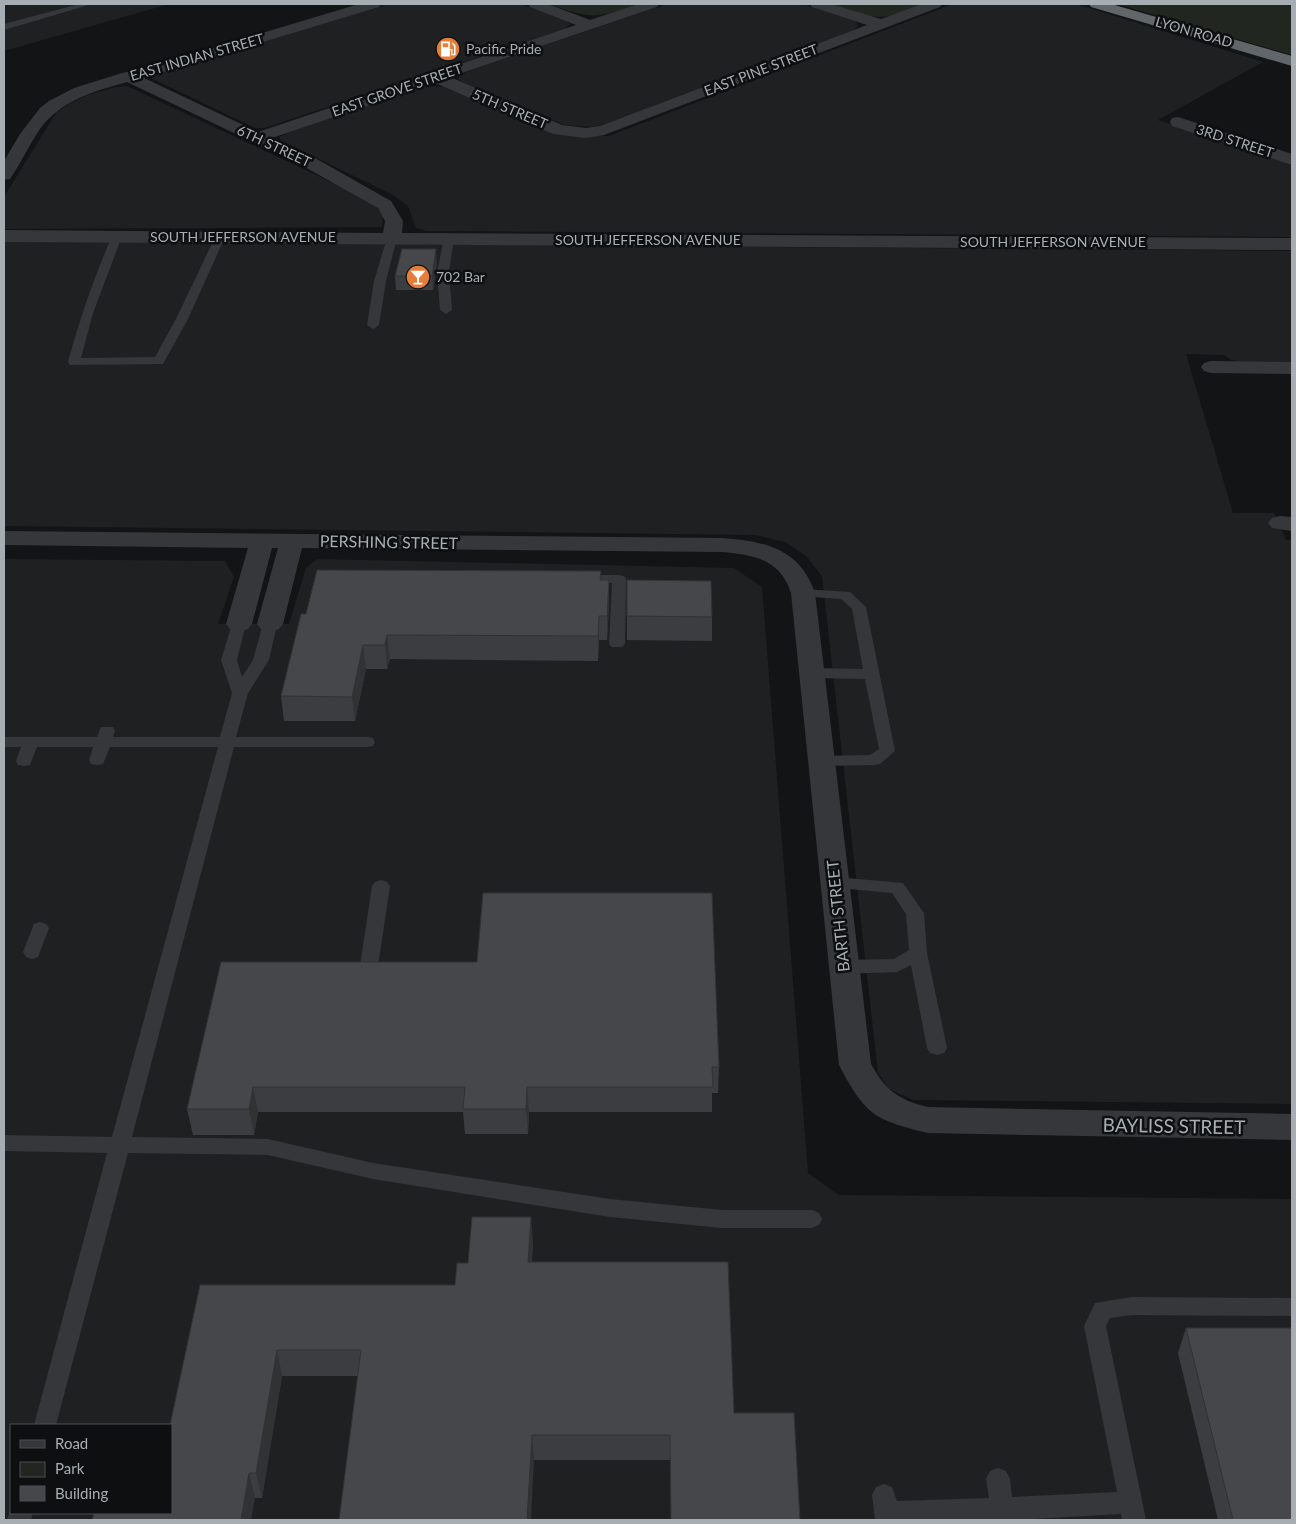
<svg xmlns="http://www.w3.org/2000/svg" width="1296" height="1524" viewBox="0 0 1296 1524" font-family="Lato,sans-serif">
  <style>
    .built { fill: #1f2022; fill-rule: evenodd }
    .green { fill: #212720 }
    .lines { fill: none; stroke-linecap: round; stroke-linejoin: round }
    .lane { fill: #35373a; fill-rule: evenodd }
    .street { fill: #35373a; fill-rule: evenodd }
    .highway { fill: #61666a; fill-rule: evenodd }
    .wall { fill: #3b3d40 }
    .shaded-wall { fill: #303234 }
    .building { fill: #45474a; stroke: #303234 }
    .labels { text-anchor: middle; stroke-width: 5; stroke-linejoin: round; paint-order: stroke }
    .far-street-label { font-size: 14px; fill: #a6aeb4; stroke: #0e0f10 }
    .far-poi-label { font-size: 14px; fill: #a6aeb4; stroke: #0e0f10; text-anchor: start }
    .street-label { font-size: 16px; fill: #a6aeb4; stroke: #0e0f10 }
    .near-street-label { font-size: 19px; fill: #a6aeb4; stroke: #0e0f10 }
  </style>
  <rect width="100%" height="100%" fill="#131415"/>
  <g class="built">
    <polygon points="4,4 169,4 4,51"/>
    <polygon points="387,4 522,4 565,20 570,24 565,29 264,128 255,128 151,78 157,74"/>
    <polygon points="667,4 803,4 855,21 858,25 854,30 608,123 593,127 565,125 462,82 459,80 459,77 466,72"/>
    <polygon points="953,4 1076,4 1263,62 1158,120 1292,164 1292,237 427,231 416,228 408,206 393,195 280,140 280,137 288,133 416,88 429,86 443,87 556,133 578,136 609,136"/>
    <polygon points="127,86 367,199 374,204 383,215 382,227 4,229 4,197 56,113 69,104 88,95 116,87"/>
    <polygon points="4,241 1292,251 1292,362 1242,362 1231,360 1224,355 1186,354 1233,513 1274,513 1286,540 1292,540 1292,1104 913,1100 889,1089 878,1073 822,576 806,556 785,542 756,535 4,526"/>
    <path d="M 4,559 L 225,561 L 234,577 L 218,624 L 289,624 L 306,568 L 317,559 L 734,568 L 762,587 L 808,1173 L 839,1195 L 1292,1199 L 1292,1520 L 4,1520 ZM 11,1425 L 171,1425 L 171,1513 L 11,1513 Z"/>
  </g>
  <g class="green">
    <path d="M 549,4 L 640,4 C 595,18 593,20 549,4 Z"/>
    <path d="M 831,4 L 922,4 C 912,8 903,13 893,15 C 872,21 850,10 831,4 Z"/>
    <polygon points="1117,4 1292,4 1292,55"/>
  </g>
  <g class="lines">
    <g class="lane">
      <polygon points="79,4 92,4 4,30 4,24"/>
      <path d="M 117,233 L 122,236 L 93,313 L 81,358 L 155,357 L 176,319 L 215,237 L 220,234 L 225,237 L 188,319 L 163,364 L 70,365 L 68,362 C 80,318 94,278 112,236 Z"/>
      <polygon points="392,235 397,238 386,281 379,325 373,329 367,325 374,281 387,238"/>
      <polygon points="449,235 454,238 449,272 452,310 446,314 440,310 437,272 444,238"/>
      <polygon points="579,575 619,575 624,576 626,579 625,644 622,647 612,647 609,644 612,583 574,582 572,579 574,576"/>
      <polygon points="803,589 850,592 866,607 895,751 880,764 874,765 821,766 815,765 813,761 815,757 821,756 870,755 879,749 865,679 811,678 806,676 803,673 806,670 811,668 863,669 852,609 841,599 798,596 796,593 798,590"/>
      <polygon points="239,620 244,621 246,624 237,660 242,677 253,660 263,624 265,621 275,621 277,624 269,660 248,693 236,737 367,737 373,738 375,742 373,746 367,747 234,747 132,1137 268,1139 373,1163 610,1199 722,1210 812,1210 819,1213 822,1219 819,1225 812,1228 722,1228 610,1217 373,1179 268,1155 128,1153 56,1425 34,1425 107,1153 4,1151 4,1135 112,1137 218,747 110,747 103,764 97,765 91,764 89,760 93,747 37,747 30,765 24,766 18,765 16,761 21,747 4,747 4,737 97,737 101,727 113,727 115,731 113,737 220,737 232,693 221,660 232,624 234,621"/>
      <polygon points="835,877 903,883 921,909 924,913 927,953 947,1048 944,1053 937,1055 930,1053 927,1048 911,965 897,972 844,974 838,972 835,967 838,962 844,960 894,959 909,950 906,914 892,893 829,887 826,883 829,879"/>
      <polygon points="381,880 387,882 390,886 378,966 375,971 369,973 363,971 360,966 372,886 375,882"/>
      <polygon points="40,922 46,924 49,928 38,957 32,959 26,957 23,952 34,924"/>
      <polygon points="1132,1297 1292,1298 1292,1316 1132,1315 1110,1318 1106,1326 1146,1520 1122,1520 1121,1514 1016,1520 875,1520 872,1495 876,1487 884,1484 892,1487 897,1501 989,1498 986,1479 990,1471 998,1468 1006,1471 1010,1479 1012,1497 1117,1492 1084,1326 1095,1303"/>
      <polygon points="11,1508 11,1513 33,1513 31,1520 7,1520"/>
    </g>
    <g class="street">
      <path d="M 359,4 L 381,4 L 379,7 L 144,78 L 258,132 L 576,25 L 530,7 L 528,4 L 548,4 L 590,20 L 638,4 L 659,4 L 657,7 L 450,77 L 562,125 L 586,128 L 600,126 L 867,25 L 812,7 L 810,4 L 831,4 L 881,19 L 922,4 L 942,4 L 940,7 L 604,135 L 586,138 L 553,134 L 435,83 L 272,138 L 315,158 L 391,201 L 403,221 L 402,233 L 1292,238 L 1292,250 L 4,242 L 4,230 L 383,233 L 385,221 L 378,208 L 303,166 L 127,82 C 95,91 61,100 40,129 C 29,145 21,163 10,179 L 4,180 L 4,161 L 20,134 L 40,108 L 49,101 L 74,88 L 122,73 L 146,68 Z"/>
      <polygon points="1178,117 1292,154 1292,165 1172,126 1170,122 1172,118"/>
      <polygon points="1211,361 1292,362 1292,374 1211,373 1204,371 1201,367 1204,363"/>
      <polygon points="1280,516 1292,517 1292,531 1272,528 1268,523 1272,518"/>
      <path d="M 4,531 L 722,538 C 765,541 800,549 815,593 L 871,1064 C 886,1091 899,1100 928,1107 L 1292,1114 L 1292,1140 L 928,1133 C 873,1120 865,1114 839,1065 L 791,593 C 780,559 754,555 722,552 L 302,548 L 283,624 L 279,629 L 270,632 L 261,629 L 257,624 L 278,548 L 272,548 L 252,624 L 248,629 L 239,632 L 230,629 L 226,624 L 248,548 L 4,545 Z"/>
    </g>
    <polygon class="highway" points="1089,4 1111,4 1292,56 1292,66 1091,7"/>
  </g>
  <g class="wall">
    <polygon points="437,263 433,290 396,290 395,276"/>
    <polygon points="601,580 609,580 609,604 607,640 599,640 598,661 390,659 387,669 366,669 355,721 284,721 281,696 306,614"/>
    <polygon points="627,616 712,617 712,641 627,640"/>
    <polygon points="477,962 719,1067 718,1093 712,1093 712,1112 529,1112 528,1134 465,1134 463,1112 258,1112 254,1135 193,1135 187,1109"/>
    <polygon points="533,1242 532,1262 734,1413 800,1520 671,1520 670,1460 534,1460 358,1376 282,1376 262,1498 255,1498 171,1513 200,1285 455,1285 468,1263"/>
    <polygon points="1186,1328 1292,1520 1218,1520 1178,1353"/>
  </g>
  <g class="shaded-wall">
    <polygon points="436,249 437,263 433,290 432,276"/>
    <polygon points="609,580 609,604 607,640 607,616"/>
    <polygon points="599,616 599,640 598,661 598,636"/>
    <polygon points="387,635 390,659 387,669 385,645"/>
    <polygon points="363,645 366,669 355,721 352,697"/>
    <polygon points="253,1087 258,1112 254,1135 249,1109"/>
    <polygon points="527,1087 529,1112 528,1134 526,1109"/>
    <polygon points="531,1217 533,1242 530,1287 528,1262"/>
    <polygon points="277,1350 282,1376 262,1498 256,1473"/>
    <polygon points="532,1435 534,1460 531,1520 527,1520"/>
    <polygon points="249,1473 255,1498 251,1520 241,1520"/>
  </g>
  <g class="building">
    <polygon points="402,249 436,249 432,276 395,276"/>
    <polygon points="317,570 601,571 600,580 609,580 607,616 599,616 598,636 387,635 385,645 363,645 352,697 281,696 301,614 306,614"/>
    <polygon points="627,580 711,581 712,617 627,616"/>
    <polygon points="483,893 712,893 719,1067 712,1067 713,1087 527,1087 526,1109 463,1109 465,1087 253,1087 249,1109 187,1109 221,962 477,962"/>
    <polygon points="472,1217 531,1217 528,1262 728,1262 734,1413 794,1413 800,1520 671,1520 670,1435 532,1435 527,1520 339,1520 361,1350 277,1350 256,1473 249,1473 241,1520 92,1520 94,1513 171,1513 171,1425 170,1425 200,1285 455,1285 457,1263 468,1263"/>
    <polygon points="1186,1328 1292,1328 1292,1520 1233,1520"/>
  </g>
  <defs>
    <g id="fuel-disc" transform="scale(1.25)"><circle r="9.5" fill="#e57d3b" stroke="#0e0f10"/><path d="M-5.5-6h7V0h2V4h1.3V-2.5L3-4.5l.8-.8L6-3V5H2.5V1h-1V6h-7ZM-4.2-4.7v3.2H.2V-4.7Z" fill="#fff"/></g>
    <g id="bar-disc" transform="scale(1.25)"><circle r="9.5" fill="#e57d3b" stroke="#0e0f10"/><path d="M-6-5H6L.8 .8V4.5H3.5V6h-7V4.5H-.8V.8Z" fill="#fff"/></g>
  </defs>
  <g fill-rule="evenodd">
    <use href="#fuel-disc" x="448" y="49"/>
    <use href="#bar-disc" x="418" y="277"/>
  </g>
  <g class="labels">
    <g class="far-street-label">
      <text transform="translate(1194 32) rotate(16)" y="5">LYON ROAD</text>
      <text transform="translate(197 57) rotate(-16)" y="5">EAST INDIAN STREET</text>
      <text transform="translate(761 70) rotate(-21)" y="5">EAST PINE STREET</text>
      <text transform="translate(397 90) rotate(-19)" y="5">EAST GROVE STREET</text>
      <text transform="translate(510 109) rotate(23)" y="5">5TH STREET</text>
      <text transform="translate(1235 141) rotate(18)" y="5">3RD STREET</text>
      <text transform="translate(274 146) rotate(25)" y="5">6TH STREET</text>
      <text x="243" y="242">SOUTH JEFFERSON AVENUE</text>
      <text x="648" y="245">SOUTH JEFFERSON AVENUE</text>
      <text x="1053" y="247">SOUTH JEFFERSON AVENUE</text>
    </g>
    <g class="far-poi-label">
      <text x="466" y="54">Pacific Pride</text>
      <text x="436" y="282">702 Bar</text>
    </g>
    <g class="street-label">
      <text transform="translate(389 542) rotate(1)" y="6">PERSHING STREET</text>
      <text transform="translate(838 916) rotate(-96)" y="6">BARTH STREET</text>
    </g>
    <g class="near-street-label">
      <text transform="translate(1174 1126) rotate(1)" y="7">BAYLISS STREET</text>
    </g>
  </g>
  <rect width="1296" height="1524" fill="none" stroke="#a6aeb4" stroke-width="10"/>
  <rect x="10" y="1424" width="162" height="90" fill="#0e0f10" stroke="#4b4f52"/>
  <rect x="20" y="1440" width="25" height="8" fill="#35373a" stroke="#4b4f52"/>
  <text x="55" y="1449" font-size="15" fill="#a6aeb4">Road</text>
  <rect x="20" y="1462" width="25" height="15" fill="#212720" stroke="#4b4f52"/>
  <text x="55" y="1474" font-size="15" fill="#a6aeb4">Park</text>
  <rect x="20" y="1486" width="25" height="15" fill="#45474a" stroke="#4b4f52"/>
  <text x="55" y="1499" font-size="15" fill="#a6aeb4">Building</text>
</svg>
